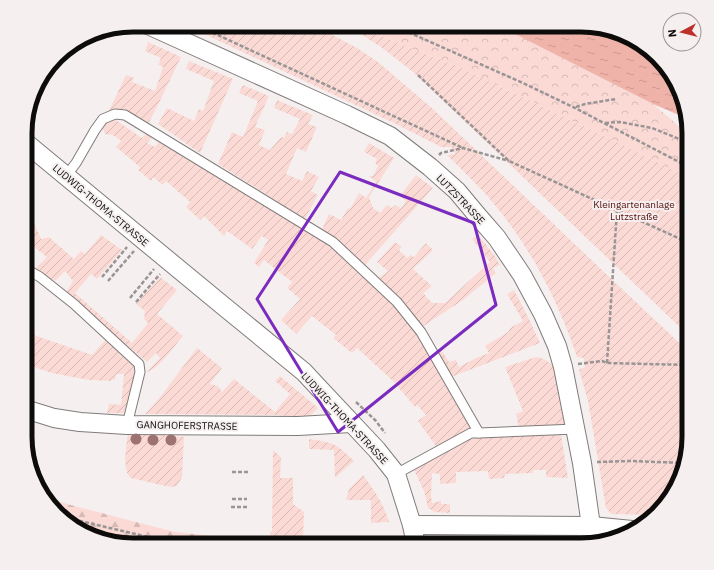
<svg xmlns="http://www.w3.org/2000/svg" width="714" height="570" viewBox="0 0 714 570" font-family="'IBM Plex Sans',sans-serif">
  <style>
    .forest { fill: url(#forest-firs) }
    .park { fill: url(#park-crowns) }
    .garden { fill: url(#garden-furrows) }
    .water { fill: url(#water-ripples) }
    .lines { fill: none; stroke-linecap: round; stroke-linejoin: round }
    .service-casing { stroke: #807c7b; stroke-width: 11 }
    .minor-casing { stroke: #807c7b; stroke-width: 20 }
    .path { stroke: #989594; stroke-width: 2.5; stroke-dasharray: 4 2; stroke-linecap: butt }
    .service { stroke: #fff; stroke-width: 9 }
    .minor { stroke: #fff; stroke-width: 18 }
    .tree { fill: #9c7371 }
    .marked { fill: none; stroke: #7b2cbf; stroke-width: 3; stroke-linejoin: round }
    .labels { text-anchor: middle; stroke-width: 4; stroke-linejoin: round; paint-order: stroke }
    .street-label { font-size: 10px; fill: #0d0c0b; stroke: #f5f0ef }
    .park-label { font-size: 10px; fill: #540c0a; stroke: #f5f0ef }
    .rim { fill: none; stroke: #0d0c0b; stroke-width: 5 }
  </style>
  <defs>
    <pattern id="forest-firs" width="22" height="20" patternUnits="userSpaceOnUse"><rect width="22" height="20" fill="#fbdad6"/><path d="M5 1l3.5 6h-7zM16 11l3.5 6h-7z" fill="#d6bab6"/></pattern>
    <pattern id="park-crowns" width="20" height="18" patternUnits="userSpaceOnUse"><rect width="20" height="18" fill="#fbdad6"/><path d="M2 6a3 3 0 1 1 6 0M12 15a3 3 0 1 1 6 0" fill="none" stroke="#d6bab6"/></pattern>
    <pattern id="garden-furrows" width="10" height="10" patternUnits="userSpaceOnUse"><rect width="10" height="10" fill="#fbdad6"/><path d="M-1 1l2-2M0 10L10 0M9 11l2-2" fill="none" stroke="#d6bab6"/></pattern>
    <pattern id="water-ripples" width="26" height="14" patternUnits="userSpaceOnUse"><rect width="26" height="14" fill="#f0b3aa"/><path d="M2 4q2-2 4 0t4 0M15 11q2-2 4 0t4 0" fill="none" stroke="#cd9991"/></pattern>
  </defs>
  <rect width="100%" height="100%" fill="#f5f0ef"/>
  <g class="forest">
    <polygon points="44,496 67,504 175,532 222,537 396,540 397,545 126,545 92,537 62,518"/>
    <polygon points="430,537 618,538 581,545 432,545"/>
  </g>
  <polygon class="park" points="346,25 497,25 653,104 680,127 689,133 689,178 617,142 459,67 358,27"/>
  <g class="garden">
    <path d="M 185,25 L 314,25 L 357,48 L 378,62 L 433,109 L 604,272 L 689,352 L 689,444 L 681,478 L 662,508 L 653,515 L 611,514 L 606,508 L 588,401 L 579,370 L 585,367 L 584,358 L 577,357 C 558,300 529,244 489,198 C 476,183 461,169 447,155 L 455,154 L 452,147 L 441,147 L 396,124 Z"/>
    <polygon points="348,26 358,27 459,67 617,142 689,178 689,336 413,72 381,47"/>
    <polygon points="148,42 181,57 156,109 148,124 124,109 106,117 126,75 134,78 132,82 155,91 163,67 158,65 161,58 145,51"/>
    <polygon points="189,61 233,79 200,153 158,124 167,108 194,121 199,109 203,111 214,81 186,69"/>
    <polygon points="243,85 269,96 255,127 265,130 259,145 270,150 281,137 284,138 287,132 292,134 300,119 274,108 277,100 313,115 308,124 317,127 306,152 297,148 286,174 302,181 307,171 319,177 311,191 318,195 305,219 218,164 232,132 243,137 258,101 239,93"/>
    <polygon points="113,118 142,138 149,132 154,135 147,143 155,147 160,140 330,245 397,306 415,330 471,430 438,449 418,421 426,415 417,405 415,407 393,381 357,348 352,353 333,338 336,335 312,316 296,334 281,320 300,299 287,288 292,282 264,260 259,267 254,263 268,240 262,236 252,249 227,231 224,236 204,216 200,220 186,207 190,202 166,181 163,185 153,177 151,181 138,170 140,167 116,147 121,141 113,135 105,134 102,127 108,119"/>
    <polygon points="369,143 394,158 369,197 373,208 380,213 387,205 392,208 395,205 401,208 406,201 400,196 416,175 433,188 365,265 335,239 321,232 329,214 341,220 348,208 350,209 359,193 366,198 376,182 369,176 373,176 378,166 375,163 377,159 364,152"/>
    <path d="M 26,217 L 35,225 L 41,239 L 49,237 L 74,259 L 81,251 L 85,254 L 101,235 L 122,250 L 97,279 L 91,274 L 75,293 L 132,343 L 148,323 L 144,319 L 145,311 L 136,304 L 160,277 L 177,290 L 157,314 L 183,336 C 174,346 159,370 146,372 L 160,358 L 156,353 L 147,362 L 65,294 L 73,281 L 65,271 L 55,281 L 35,269 L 47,257 L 34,247 L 26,257 Z"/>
    <polygon points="478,235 495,256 500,265 493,268 496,273 463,300 422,327 379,278 388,271 377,262 395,242 402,247 399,250 407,258 410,255 414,257 426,243 433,250 413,269 432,286 423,293 432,303 445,303 490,262 472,239"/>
    <polygon points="514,290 529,319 540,343 451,377 437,354 442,351 449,362 456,360 459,367 476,358 489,353 485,346 508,332 510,328 523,321 507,294"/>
    <polygon points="25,332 92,355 107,338 135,363 137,368 127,413 107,413 109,404 121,405 124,374 116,374 115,380 112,379 111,381 89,380 52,373 25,364"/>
    <polygon points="197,348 222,368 210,384 218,386 222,392 234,379 275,412 290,394 275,381 280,376 318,408 308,418 276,415 145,414 161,396"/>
    <polygon points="536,357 544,359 556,367 567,424 519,428 516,414 523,411 505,367"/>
    <path d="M 128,432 L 184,437 L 182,477 L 177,486 L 170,487 L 131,478 C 121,470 127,443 128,432 Z"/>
    <polygon points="561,434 568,478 546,477 546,470 533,470 533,473 505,474 504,478 489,479 488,471 456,472 456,483 440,484 440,474 432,473 431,496 432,503 441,501 441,504 450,504 450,513 435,512 428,508 424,491 414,470 472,436"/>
    <path d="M 309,439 C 334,443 336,443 354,461 L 335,478 L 334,450 L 309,449 Z"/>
    <polygon points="273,450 281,457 280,478 293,478 293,504 304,512 303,539 270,538 270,532 272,531"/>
    <path d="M 363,475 C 374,490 384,504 389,522 L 371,523 L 371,500 L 346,500 L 349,489 Z"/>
  </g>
  <polygon class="water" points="497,25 588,25 622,33 652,52 681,92 686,118 653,104"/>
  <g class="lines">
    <g class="service-casing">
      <g id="service">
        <polyline points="66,176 76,163 95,130 103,119 115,114 125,115 333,242 397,302 421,332 479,433 576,429"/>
        <polyline points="26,269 40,277 74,304 139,364 140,372 127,425"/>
        <polyline points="396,474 471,433 479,433"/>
      </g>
    </g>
    <g class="minor-casing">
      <g id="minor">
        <polyline points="148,25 347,115 390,136 430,167 457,191 477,215 497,238 522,275 543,314 557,346 563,367 582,463 591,526"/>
        <polyline points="26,143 221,304 304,372 317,386 377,450 396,474 412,525 416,545"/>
        <polyline points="25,409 54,418 80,422 127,425 298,426 351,423"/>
        <polyline points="412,525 591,526 632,530"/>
      </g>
    </g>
    <g class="path">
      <polyline points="196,25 463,148"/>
      <polyline points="392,25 523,83 575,108 689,167"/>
      <polyline points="418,75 509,161 689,243"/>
      <polyline points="576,107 585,104 616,99"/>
      <polyline points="605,123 620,122 652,128 689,143"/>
      <polyline points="439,155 441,153 463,148 509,161"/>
      <polyline points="102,277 127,247"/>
      <polyline points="108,281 134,251"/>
      <polyline points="130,298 154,269"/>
      <polyline points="136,302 160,274"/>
      <polyline points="607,363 617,210"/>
      <polyline points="578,364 602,361 607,363 689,365"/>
      <polyline points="356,402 376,421 385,433"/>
      <polyline points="597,462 631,461 684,463"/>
      <polyline points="232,472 248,472"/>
      <polyline points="232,499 247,499"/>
      <polyline points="231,507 247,507"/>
      <polyline points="57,512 76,520 182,545"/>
    </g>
    <use href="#service" class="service"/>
    <use href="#minor" class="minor"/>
  </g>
  <g class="tree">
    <circle cx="136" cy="439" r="5.5"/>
    <circle cx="153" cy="440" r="5.5"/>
    <circle cx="171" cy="440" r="5.5"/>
  </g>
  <path class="marked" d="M 340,172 L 474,223 L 496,305 L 338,432 L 257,299 Z"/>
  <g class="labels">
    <g class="street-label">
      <text transform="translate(461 199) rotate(46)" y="4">LUTZSTRASSE</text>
      <text transform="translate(101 205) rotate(40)" y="4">LUDWIG-THOMA-STRASSE</text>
      <text transform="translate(345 418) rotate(47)" y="4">LUDWIG-THOMA-STRASSE</text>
      <text transform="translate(187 425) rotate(1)" y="4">GANGHOFERSTRASSE</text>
    </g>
    <g class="park-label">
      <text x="634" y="208">Kleingartenanlage<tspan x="634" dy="12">Lutzstraße</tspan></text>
    </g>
  </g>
  <path d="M0 0H714V570H0ZM133 32H581A101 101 0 0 1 682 133V437A101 101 0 0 1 581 538H133A101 101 0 0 1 32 437V133A101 101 0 0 1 133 32Z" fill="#f5f0ef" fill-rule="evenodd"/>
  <path class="rim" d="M133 32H581A101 101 0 0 1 682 133V437A101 101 0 0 1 581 538H133A101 101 0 0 1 32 437V133A101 101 0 0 1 133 32Z"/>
  <g transform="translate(682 32) rotate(263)"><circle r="19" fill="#f5f0ef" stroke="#989594"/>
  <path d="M0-3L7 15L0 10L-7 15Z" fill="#be302a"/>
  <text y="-6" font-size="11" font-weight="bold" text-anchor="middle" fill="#0d0c0b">N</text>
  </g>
</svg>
